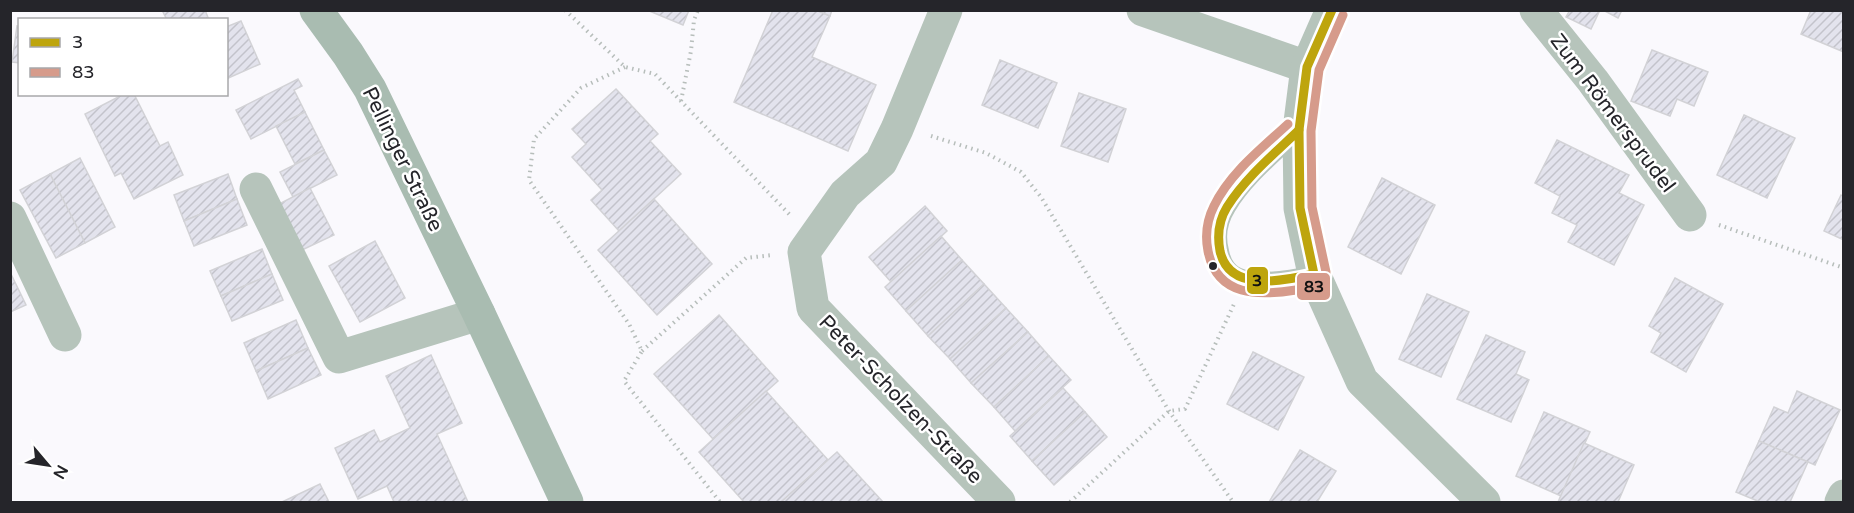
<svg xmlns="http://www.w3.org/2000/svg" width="1854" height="513" viewBox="0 0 1854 513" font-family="'Varela Round',sans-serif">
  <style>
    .building { fill: url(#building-hatch); stroke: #d2d2d6; stroke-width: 1.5 }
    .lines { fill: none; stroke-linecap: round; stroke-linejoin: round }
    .path { stroke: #b7bebb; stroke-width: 4; stroke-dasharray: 1.5 4.5; stroke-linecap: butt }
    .service { stroke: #b6c4bb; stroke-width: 18 }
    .minor { stroke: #b6c4bb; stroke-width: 33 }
    .primary { stroke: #a9bcb1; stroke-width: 33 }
    .bus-1-casing { stroke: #fff; stroke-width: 14 }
    .bus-2-casing { stroke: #fff; stroke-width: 14 }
    .bus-1 { stroke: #bea50d; stroke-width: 9 }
    .bus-2 { stroke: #d69b8b; stroke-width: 9 }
    .bus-dot { fill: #25252a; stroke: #fff; stroke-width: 2 }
    .labels { text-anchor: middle; stroke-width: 5; stroke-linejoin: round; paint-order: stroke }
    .street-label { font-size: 21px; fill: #25252a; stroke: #fff }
    .line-badge { stroke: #fff; stroke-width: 2 }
    .pale-badge-label { font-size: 16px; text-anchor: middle; font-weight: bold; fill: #111 }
  </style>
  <defs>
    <pattern id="building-hatch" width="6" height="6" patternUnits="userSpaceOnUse" patternTransform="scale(1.5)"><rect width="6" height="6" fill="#e3e3ed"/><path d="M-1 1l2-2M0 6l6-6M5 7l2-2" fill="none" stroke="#c3c3cb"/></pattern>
  </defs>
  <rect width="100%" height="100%" fill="#faf9fd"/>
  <g class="building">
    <polygon points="162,10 205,10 209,20 167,20"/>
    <polygon points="647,10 689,10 683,25"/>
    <polygon points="773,10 816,10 830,16 812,57 876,85 848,151 734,102"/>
    <polygon points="816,10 832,10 830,16"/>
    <polygon points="1570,10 1600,10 1591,29 1566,17"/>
    <polygon points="1603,10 1622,10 1618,18"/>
    <polygon points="1811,10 1844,10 1844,52 1801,34"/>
    <polygon points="241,21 260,64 226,79 226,27"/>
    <polygon points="17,26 20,27 20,63 12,62"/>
    <polygon points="1652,50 1708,72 1694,106 1677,99 1670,116 1631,101"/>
    <polygon points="1000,60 1057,83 1038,128 982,105"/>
    <polygon points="298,79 302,86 294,90 305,112 251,139 236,110"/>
    <polygon points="616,89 658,134 650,141 681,174 619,231 591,200 602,190 572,157 586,144 572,129"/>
    <polygon points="1079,93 1126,109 1108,162 1061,146"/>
    <polygon points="124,94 134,94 160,146 168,142 183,175 134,199 121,173 115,176 85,114"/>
    <polygon points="305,112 324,150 295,164 276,126"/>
    <polygon points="1744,115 1795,138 1767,198 1717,175"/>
    <polygon points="1557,140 1629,175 1619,193 1644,205 1614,265 1568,242 1577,225 1552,213 1560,196 1535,183"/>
    <polygon points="324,150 337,175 293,197 280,172"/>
    <polygon points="80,158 115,227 85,243 50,174"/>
    <polygon points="50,174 85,243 56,258 20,190"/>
    <polygon points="228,174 237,199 184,221 174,195"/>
    <polygon points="1382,178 1435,205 1401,274 1348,247"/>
    <polygon points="310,188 334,235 302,250 279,204"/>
    <polygon points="1841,195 1844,197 1844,240 1824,231"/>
    <polygon points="237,199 247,225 194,246 184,221"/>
    <polygon points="654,199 712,264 657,315 598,250"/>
    <polygon points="925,206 947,231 891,282 869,257"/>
    <polygon points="941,236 962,260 906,311 885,287"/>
    <polygon points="375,241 405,298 360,322 329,266"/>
    <polygon points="262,249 272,274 221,296 210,271"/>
    <polygon points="962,260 984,284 928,336 906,311"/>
    <polygon points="10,272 26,305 10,312"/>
    <polygon points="272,274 283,300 232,321 221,296"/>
    <polygon points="1675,278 1723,304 1686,372 1651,352 1661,333 1649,326"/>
    <polygon points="984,284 1006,308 950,359 928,336"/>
    <polygon points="1427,294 1469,312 1441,377 1399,359"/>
    <polygon points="1006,308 1028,332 971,383 950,359"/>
    <polygon points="719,315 778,381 713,439 654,374"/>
    <polygon points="296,320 308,348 256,371 244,343"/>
    <polygon points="1028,332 1049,356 994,407 971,383"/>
    <polygon points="1486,335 1525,352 1516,374 1529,380 1511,422 1457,399"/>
    <polygon points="308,348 321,375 268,399 256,371"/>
    <polygon points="1253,352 1304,377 1278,430 1227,404"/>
    <polygon points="431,355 462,423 437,434 468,502 394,502 387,486 358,499 335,448 374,430 380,442 410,428 386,376"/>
    <polygon points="1049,356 1071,380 1015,431 994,407"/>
    <polygon points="1063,388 1085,412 1032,461 1010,436"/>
    <polygon points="766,391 828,460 781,502 744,502 699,452"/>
    <polygon points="1797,391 1840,410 1815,465 1759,441 1774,407 1788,413"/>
    <polygon points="1085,412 1107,437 1054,485 1032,461"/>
    <polygon points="1544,412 1590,432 1561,496 1516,476"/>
    <polygon points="1759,441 1808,462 1790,502 1760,502 1736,492"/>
    <polygon points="1584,443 1634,465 1618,502 1558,502"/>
    <polygon points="1300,450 1336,471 1317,502 1269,502"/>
    <polygon points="837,452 883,502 781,502 828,460"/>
    <polygon points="320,484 329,502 282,502"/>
  </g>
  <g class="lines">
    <g class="path">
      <polyline points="565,10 625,67 655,74 790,215"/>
      <polyline points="625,67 581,88 534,139 529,180 629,324 642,351 624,381 720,502"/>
      <polyline points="681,101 691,51 694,20 698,10"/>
      <polyline points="931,136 986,153 1021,172 1041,197 1169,411 1233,502"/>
      <polyline points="1719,225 1844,268"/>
      <polyline points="642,351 746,258 773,255"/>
      <polyline points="1070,502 1169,411 1185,409 1235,302"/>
    </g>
    <path class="service" d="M 1299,130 C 1274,154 1245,177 1227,207 C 1219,220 1216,236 1220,251 C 1221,257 1223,263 1227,268 C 1242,289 1292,279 1314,274"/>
    <g class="minor">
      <polyline points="946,10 897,129 881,162 845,194 804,252 813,308 999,502"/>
      <polyline points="1143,10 1307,67"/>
      <polyline points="1332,10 1307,67 1299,130 1300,208 1314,274 1362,381 1484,502"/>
      <polyline points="1536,10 1593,81 1690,215"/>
      <polyline points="256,189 339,357 479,314"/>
      <polyline points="10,218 65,335"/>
      <polyline points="1841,502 1844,496"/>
    </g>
    <polyline class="primary" points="316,10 348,54 370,89 479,314 567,502"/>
    <g class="bus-1-casing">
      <g id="bus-1">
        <path d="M 1299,130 L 1300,208 L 1314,274 C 1283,281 1229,293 1220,251 C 1217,235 1219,220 1227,207 C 1246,177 1274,154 1299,130 Z"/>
        <polyline points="1299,130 1307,67 1332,10"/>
      </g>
    </g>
    <g class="bus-2-casing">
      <path id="bus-2" d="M 1288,124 C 1261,149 1230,173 1214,206 C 1207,220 1205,236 1208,251 C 1217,297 1259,296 1296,290 C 1307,288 1319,288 1325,278 L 1326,272 L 1312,207 L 1311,131 L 1319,70 L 1343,15"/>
    </g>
    <use href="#bus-1" class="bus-1"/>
    <use href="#bus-2" class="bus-2"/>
  </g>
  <circle class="bus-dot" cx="1213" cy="266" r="5"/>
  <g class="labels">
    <g class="street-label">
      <text transform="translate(1613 113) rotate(53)" y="7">Zum Römersprudel</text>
      <text transform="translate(403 159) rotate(64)" y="7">Pellinger Straße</text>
      <text transform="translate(901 399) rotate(46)" y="7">Peter-Scholzen-Straße</text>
    </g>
  </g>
  <g class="line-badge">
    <rect x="1246" y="266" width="23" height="29" rx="6" fill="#bea50d"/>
    <rect x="1296" y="272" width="35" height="29" rx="6" fill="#d69b8b"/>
  </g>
  <g class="pale-badge-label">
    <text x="1257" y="286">3</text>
    <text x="1314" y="292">83</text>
  </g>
  <rect width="1854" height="513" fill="none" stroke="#25252a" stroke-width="24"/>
  <rect x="18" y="18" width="210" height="78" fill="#ffffff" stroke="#a8a8aa" stroke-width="1.5"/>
  <rect x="30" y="38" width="30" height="9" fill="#bea50d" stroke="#a8a8aa" stroke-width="1.5"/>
  <text x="72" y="48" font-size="18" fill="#25252a">3</text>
  <rect x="30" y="68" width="30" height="9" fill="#d69b8b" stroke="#a8a8aa" stroke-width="1.5"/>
  <text x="72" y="78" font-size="18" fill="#25252a">83</text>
  <g transform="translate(48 465) rotate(119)" stroke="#ffffff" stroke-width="4.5" paint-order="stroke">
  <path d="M0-4.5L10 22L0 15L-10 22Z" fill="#25252a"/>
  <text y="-9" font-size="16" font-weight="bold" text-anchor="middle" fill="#25252a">N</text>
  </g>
</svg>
